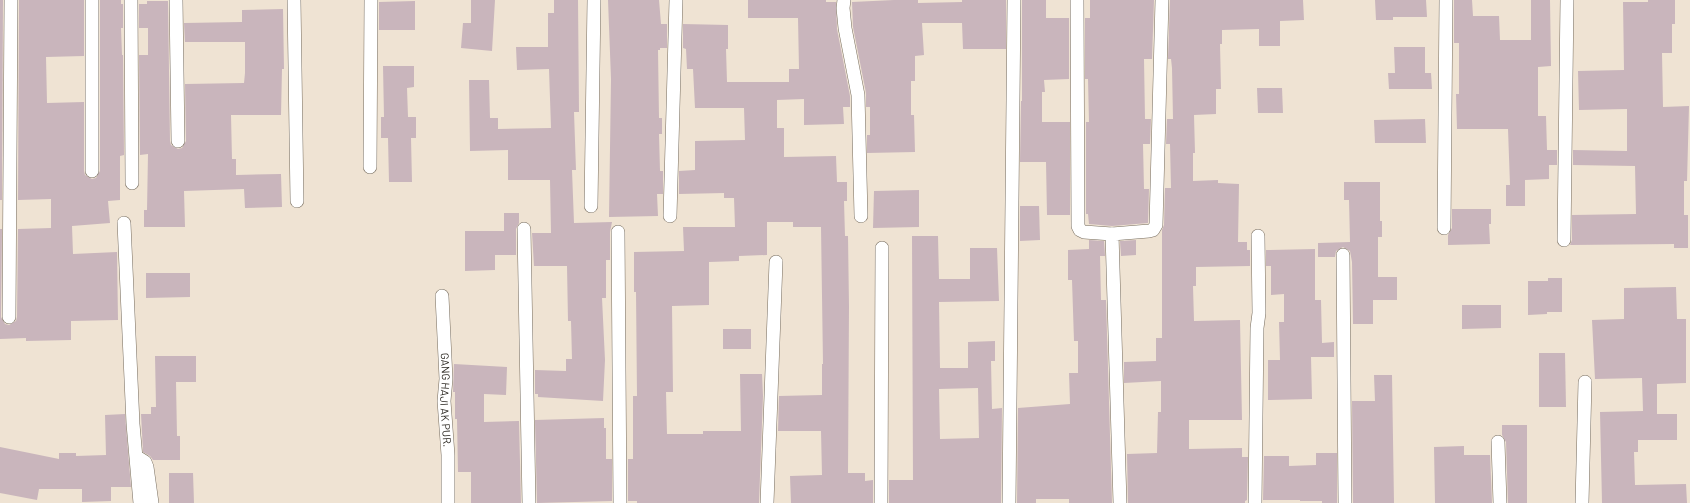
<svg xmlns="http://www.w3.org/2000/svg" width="1690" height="503" viewBox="0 0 1690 503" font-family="Barlow,sans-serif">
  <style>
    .building { fill: #c9b5bc; fill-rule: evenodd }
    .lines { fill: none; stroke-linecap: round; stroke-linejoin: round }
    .minor-casing { stroke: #766c5e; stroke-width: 14 }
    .minor { stroke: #fff; stroke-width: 13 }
    .labels { text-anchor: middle; stroke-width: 3.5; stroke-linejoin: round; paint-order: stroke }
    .street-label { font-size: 11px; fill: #28241e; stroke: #efe3d3 }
  </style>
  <rect width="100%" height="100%" fill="#efe3d3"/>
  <g class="building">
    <polygon points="0,0 3,0 2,200 0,200"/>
    <polygon points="19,0 84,0 84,56 46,57 47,103 84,102 84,171 85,175 92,179 96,178 100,171 100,0 121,0 121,4 123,4 123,28 121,28 122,55 123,55 124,155 120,156 120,200 108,201 110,223 72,226 73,254 117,252 118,320 71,321 71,340 26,341 26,338 0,339 0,229 2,229 1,317 5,324 9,325 16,321 17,317 18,229 51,228 51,199 18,200"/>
    <polygon points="471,0 495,0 492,51 461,48 463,23 471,23"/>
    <polygon points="554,0 578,0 579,112 574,112 576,170 572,170 574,223 612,222 610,232 610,260 606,260 606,298 602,298 605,360 603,401 538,397 538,394 535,394 535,370 566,371 566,359 572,359 571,321 568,321 567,266 534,266 532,233 551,233 550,180 508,180 508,150 470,151 469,80 489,80 490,118 498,118 498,129 551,128 549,69 517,70 516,47 548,47 548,13 554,13"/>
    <polygon points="608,0 659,0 661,24 667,24 667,48 660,48 660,50 658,50 659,118 662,118 662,134 659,134 660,171 663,171 663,194 657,194 658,216 609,217 611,79"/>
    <polygon points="748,0 826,0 826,2 836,2 837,29 850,96 850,107 843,107 844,124 804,125 804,99 777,100 777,128 784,128 784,157 836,156 837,182 847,182 847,201 844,201 845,236 848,236 849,306 848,473 865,473 865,481 873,480 873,503 791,503 790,476 822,475 821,431 778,431 779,396 822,395 822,364 823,364 821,227 793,227 793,222 767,222 767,255 739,256 739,261 709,262 709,305 672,306 673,392 666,392 667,434 703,434 703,431 741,431 740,374 762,374 763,396 759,503 637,503 637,501 628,501 628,459 633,459 633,396 637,396 636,292 634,292 634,252 684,251 683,227 735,227 734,198 724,198 724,193 679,194 679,171 695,170 695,141 745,140 744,108 695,108 693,69 687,69 686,49 683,48 683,24 728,25 728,49 726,49 727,82 789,82 789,69 799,69 798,18 748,18"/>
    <polygon points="894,0 918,0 918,3 962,2 962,0 1006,0 1006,49 963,49 962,23 922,23 924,55 915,56 915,81 911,81 911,115 914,115 915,152 867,153 867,135 870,135 870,107 866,107 866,93 853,27 852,2"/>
    <polygon points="1022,0 1046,0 1046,18 1069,18 1069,79 1044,80 1045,92 1042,92 1042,122 1070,122 1070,215 1047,215 1046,162 1020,162 1021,101 1022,101"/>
    <polygon points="1090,0 1154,0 1152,59 1144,59 1145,119 1151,119 1150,144 1143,144 1144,189 1149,189 1148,223 1112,226 1089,224 1088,214 1086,214 1086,122 1089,122 1088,79 1085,79 1085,18 1090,18"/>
    <polygon points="1170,0 1303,0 1304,20 1280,21 1280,46 1259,46 1259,29 1222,30 1222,44 1220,44 1221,89 1216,89 1216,114 1194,115 1195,153 1193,153 1193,181 1218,180 1218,183 1239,184 1238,242 1247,242 1247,250 1250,250 1250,266 1196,267 1196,286 1193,286 1194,321 1240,320 1242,420 1189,420 1189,449 1242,448 1242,457 1248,457 1247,500 1245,501 1245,503 1128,503 1127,454 1157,453 1158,412 1161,412 1161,381 1124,383 1124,362 1156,361 1156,338 1162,338 1162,230 1164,225 1165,188 1171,188 1170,144 1166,144 1167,119 1173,119 1172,68 1171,59 1168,59"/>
    <polygon points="1375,0 1426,0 1427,17 1393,17 1393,20 1376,20"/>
    <polygon points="1454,0 1472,0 1473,16 1499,16 1500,40 1531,40 1531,0 1550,0 1551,66 1538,67 1538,116 1546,116 1547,150 1557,150 1557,165 1549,165 1549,179 1525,180 1525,206 1506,206 1506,185 1510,185 1508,129 1457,129 1456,94 1459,94 1459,43 1454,43"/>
    <polygon points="1648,0 1675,0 1675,24 1672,24 1672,53 1662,53 1663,107 1689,106 1687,181 1684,181 1684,215 1688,215 1688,248 1674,248 1674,244 1570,245 1572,240 1572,215 1636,214 1635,166 1573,165 1573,150 1627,151 1627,109 1579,110 1578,71 1624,70 1623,2 1648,2"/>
    <polygon points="147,1 168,1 170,141 171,145 178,149 182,148 186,141 185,84 244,83 245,73 245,42 185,42 184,23 242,22 242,10 283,9 284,69 282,69 281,115 231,115 232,159 236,159 236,175 281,174 282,207 245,208 244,189 184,191 185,227 144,227 144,210 147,210 148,154 140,155 139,55 148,55 148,28 139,28 139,4 147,4"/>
    <polygon points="415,1 415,30 379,30 379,2"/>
    <polygon points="1394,47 1425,47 1425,73 1431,73 1432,89 1389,89 1388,73 1395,73"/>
    <polygon points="383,66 414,66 414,87 407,88 408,117 416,117 416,138 411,138 412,182 389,182 388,138 381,138 381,117 384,117"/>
    <polygon points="1257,88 1282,88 1283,113 1258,113"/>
    <polygon points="1425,119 1426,143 1375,143 1374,120"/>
    <polygon points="1344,182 1380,182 1380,221 1382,221 1382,237 1378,237 1378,277 1397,277 1397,300 1373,300 1373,324 1353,324 1352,262 1350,251 1343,247 1336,251 1335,257 1318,257 1318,243 1350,242 1349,200 1344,200"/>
    <polygon points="919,190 919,227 873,228 874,191"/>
    <polygon points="1020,206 1039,206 1040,240 1020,241"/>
    <polygon points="1452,209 1491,209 1491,224 1489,224 1490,244 1448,245 1448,235 1452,228"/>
    <polygon points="504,213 519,213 519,223 516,229 516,255 495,255 495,270 465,271 465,231 504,231"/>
    <path d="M 912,236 L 938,236 L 939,279 L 970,279 L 970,248 L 997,248 L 999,301 L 939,302 L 940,368 L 968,368 L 968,342 L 995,341 L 995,361 L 991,361 L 992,409 L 1002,408 L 1001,503 L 889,503 L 889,480 L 913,480 ZM 978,388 L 979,438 L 940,439 L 939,389 Z"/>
    <polygon points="1089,240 1104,241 1105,256 1100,256 1101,300 1106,300 1112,503 1069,503 1069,499 1036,499 1036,503 1017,503 1018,408 1070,404 1069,373 1078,373 1078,341 1074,341 1072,280 1068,280 1068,250 1089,249"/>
    <polygon points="1136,240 1136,255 1121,256 1120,241"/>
    <polygon points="1315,249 1315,300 1321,300 1322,343 1334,342 1334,357 1311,357 1312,399 1268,400 1268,360 1280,360 1279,322 1284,322 1284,294 1271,295 1271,266 1266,266 1266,250"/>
    <polygon points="146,273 190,273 190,297 146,298"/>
    <polygon points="1548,278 1562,278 1562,312 1547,312 1547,314 1528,315 1528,281 1548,281"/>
    <polygon points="1676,287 1677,319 1686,319 1686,383 1657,384 1657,414 1677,414 1677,440 1638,440 1638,452 1634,452 1635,485 1686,484 1687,503 1602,503 1600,412 1643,411 1642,378 1595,379 1592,320 1624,319 1624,288"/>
    <polygon points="1462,305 1501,305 1501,328 1462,329"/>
    <rect x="723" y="329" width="28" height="20"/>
    <polygon points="1539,353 1565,353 1566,407 1539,407"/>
    <polygon points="155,356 196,356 196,382 176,382 177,436 180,436 180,460 153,460 150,456 143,452 141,414 151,414 151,407 156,407"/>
    <polygon points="454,364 507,367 506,395 484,394 484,422 519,421 521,503 471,503 471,472 458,472 457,419 455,419 455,392 453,392"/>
    <polygon points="1374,375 1392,375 1394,503 1353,503 1352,401 1375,401"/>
    <polygon points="125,414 131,487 111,487 111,501 82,502 82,489 39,489 37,500 0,493 0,447 59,459 59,453 76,453 76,456 106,455 105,415"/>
    <polygon points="604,418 604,428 606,428 606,459 612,459 612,501 537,503 535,420"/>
    <polygon points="1502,425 1527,425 1527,503 1508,503 1506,442 1502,435"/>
    <polygon points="1464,446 1464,455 1490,455 1492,503 1435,503 1434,447"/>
    <polygon points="1316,453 1337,453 1337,503 1322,503 1322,501 1300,501 1300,500 1263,500 1264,456 1289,456 1289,466 1316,465"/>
    <polygon points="169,473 193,473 194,503 169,503"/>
  </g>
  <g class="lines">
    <g class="minor-casing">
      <g id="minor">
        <polyline points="131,0 132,183"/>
        <polyline points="176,0 178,141"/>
        <polyline points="294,0 297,201"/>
        <polyline points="844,0 843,8 845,28 858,95 861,216"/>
        <polyline points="1077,0 1078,226 1080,230 1084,232 1112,234"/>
        <polyline points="370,167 371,0"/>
        <polyline points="92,171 92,0"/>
        <polyline points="591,206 594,0"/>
        <polyline points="670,216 676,0"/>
        <polyline points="124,223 133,424 140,503"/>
        <polyline points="1444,228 1446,0"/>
        <polyline points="524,229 529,503"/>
        <polyline points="618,232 620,503"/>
        <polyline points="1564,240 1567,0"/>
        <polyline points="1343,255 1345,503"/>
        <path id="s1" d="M 442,296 L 446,379 L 444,401 L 448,455 L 448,503"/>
        <polyline points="9,317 11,0"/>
        <polyline points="1498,442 1500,503"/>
        <polyline points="137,457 145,462 147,467 152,503"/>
        <polyline points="767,503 776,262"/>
        <polyline points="881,503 882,248"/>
        <polyline points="1009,503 1014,0"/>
        <polyline points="1120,503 1112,234 1149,231 1153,230 1156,225 1162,0"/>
        <polyline points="1255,503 1257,328 1259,313 1258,236"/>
        <polyline points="1582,503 1585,382"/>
      </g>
    </g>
    <use href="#minor" class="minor"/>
  </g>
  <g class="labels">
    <g class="street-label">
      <text dy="4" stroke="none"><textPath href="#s1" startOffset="104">GANG HAJI AK PUR.</textPath></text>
    </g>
  </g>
</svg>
